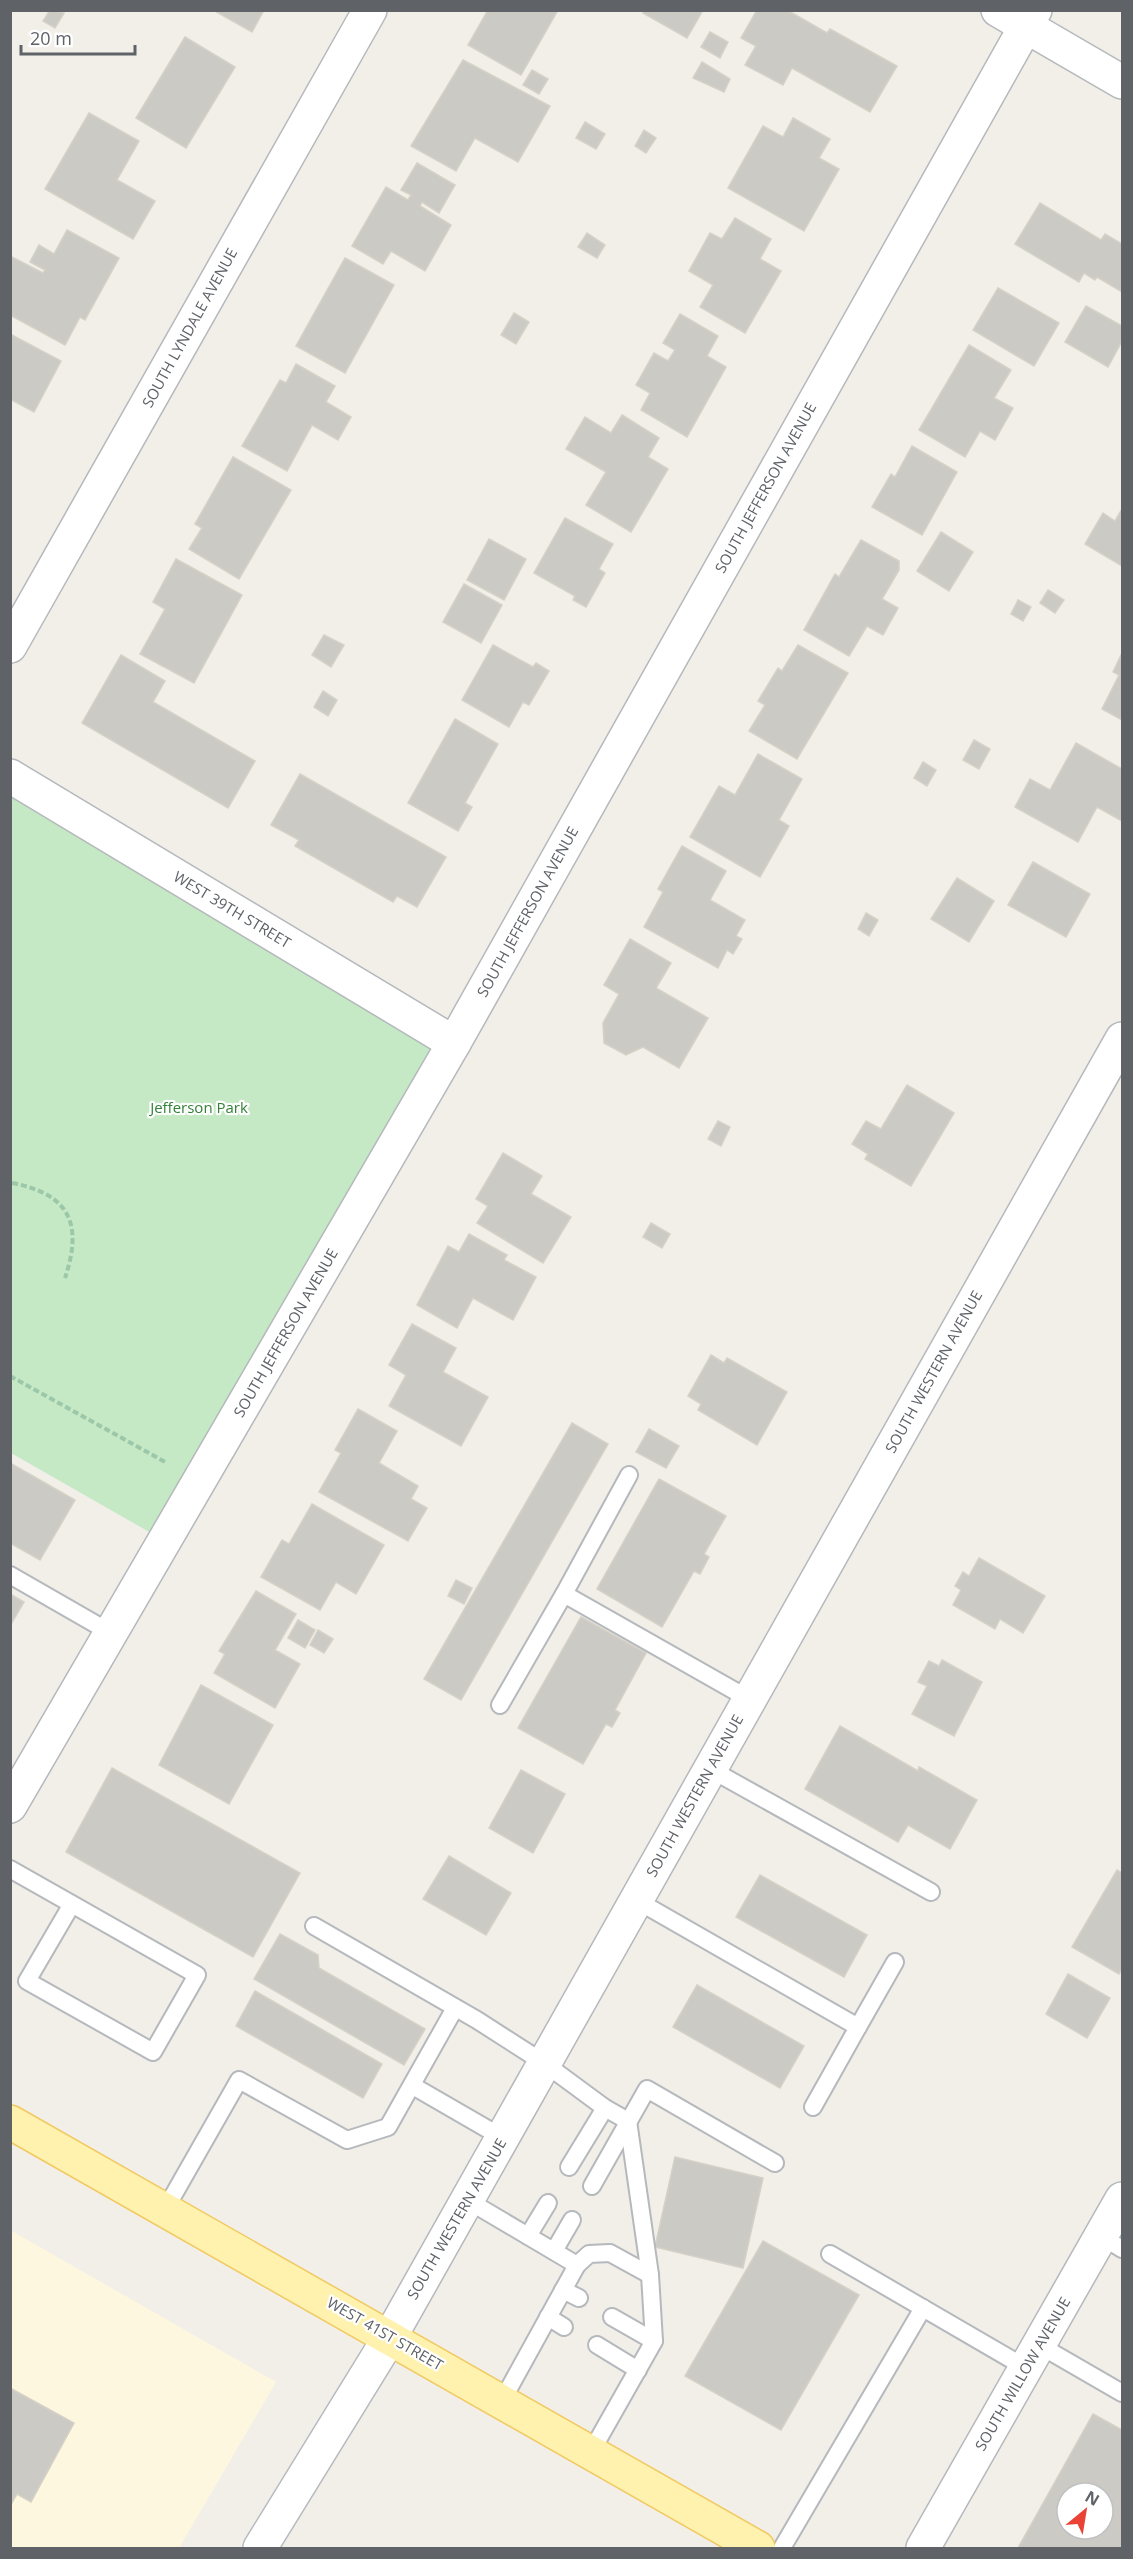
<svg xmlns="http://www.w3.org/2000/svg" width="1133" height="2559" viewBox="0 0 1133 2559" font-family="'Open Sans',sans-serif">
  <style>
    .commercial { fill: #fef7e0 }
    .green { fill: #c5e8c5 }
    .building { fill: #cccac5; stroke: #d6d1c6; stroke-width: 1.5; fill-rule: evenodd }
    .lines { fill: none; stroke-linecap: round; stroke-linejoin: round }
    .service-casing { stroke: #b5b8bc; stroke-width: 20 }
    .minor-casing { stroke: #b5b8bc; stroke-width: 36 }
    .tertiary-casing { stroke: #b5b8bc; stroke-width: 36 }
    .secondary-casing { stroke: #b6babf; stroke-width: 36 }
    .primary-casing { stroke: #f2c960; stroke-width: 36 }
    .path { stroke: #9cc7a9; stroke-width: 4; stroke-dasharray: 6 3; stroke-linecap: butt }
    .service { stroke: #fff; stroke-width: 16 }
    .minor { stroke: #fff; stroke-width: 33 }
    .tertiary { stroke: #fff; stroke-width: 33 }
    .secondary { stroke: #fff; stroke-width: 33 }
    .primary { stroke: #fff2af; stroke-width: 33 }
    .labels { text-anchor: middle; stroke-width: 4.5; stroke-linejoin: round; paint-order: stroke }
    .street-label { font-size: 15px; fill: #5f6368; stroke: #fff }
    .park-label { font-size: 15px; fill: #348238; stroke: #fff }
  </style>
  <rect width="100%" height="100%" fill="#f1efe8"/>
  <polygon class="commercial" points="10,2230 276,2382 179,2548 11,2548"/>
  <polygon class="green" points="10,776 454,1043 165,1541 11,1453"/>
  <g class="building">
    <polygon points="50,10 64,13 55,28 43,21"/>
    <polygon points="213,10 264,10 252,32"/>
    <polygon points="488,10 558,10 521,75 468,45"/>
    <polygon points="645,10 703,10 687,38 643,13"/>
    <polygon points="757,10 787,10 827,33 830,29 897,66 870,112 792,68 783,85 745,65 756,46 741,38"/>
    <polygon points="710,32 728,42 720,58 701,47"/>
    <polygon points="185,37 235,67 186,148 136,118"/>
    <polygon points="463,60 550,106 518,162 475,138 456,171 411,146"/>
    <polygon points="702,62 730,79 724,92 693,78"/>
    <polygon points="532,70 548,79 539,94 523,85"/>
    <polygon points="89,113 139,141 117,180 155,201 133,239 45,189"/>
    <polygon points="793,118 830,139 819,158 839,169 804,231 728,188 763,126 783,137"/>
    <polygon points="585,122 605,134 596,149 576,138"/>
    <polygon points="644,130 656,138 646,153 635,146"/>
    <polygon points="417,163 455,185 439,213 422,202 420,206 451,225 425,271 391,251 383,264 352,246 386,187 408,200 411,195 401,190"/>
    <polygon points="1040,203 1101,240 1105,234 1122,244 1122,292 1097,277 1095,280 1084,273 1079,282 1015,244"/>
    <polygon points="735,218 771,239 760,259 781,271 745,333 700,307 713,285 689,271 710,233 722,239"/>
    <polygon points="67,230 119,258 85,320 80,317 65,345 10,315 10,256 43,273 45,270 30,262 39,245 54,254"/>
    <polygon points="587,233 605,245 597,258 578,247"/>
    <polygon points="345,258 394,285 345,373 296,346"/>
    <polygon points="998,288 1059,323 1034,366 973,330"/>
    <polygon points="1086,306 1122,326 1122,341 1108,367 1065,342"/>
    <polygon points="514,313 529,322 516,344 501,335"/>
    <polygon points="680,314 718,336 707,356 726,367 687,437 641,410 650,393 636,385 654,353 668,361 675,350 663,343"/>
    <polygon points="10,334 61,361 34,412 10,399"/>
    <polygon points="969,345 1011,370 994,398 1013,408 995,440 980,431 965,457 919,430"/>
    <polygon points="296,364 335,386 326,402 351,417 338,440 312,425 287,471 242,446 280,380 286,383"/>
    <polygon points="622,415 659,438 648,457 668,469 631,532 586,505 606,472 566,449 585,417 611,433"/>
    <polygon points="912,446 957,472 922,535 872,507 891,474 895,477"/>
    <polygon points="233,457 291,490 239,579 189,549 202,528 195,524"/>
    <polygon points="1122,509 1122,566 1085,544 1103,513 1115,521"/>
    <polygon points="565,518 613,544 599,569 605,573 586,607 573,600 575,596 534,573"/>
    <polygon points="941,532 973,552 949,591 917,571"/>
    <polygon points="489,539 526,559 504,600 467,580"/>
    <polygon points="861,540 899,561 899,570 882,599 898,608 883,635 867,626 849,656 804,630 835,574 839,577"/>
    <polygon points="176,559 242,595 194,683 140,654 165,609 153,602"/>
    <polygon points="464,584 502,605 481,643 443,622"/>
    <polygon points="1048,590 1064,600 1055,613 1040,603"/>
    <polygon points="1018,600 1031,607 1023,621 1011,614"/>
    <polygon points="324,635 344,645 331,667 312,655"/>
    <polygon points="493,645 533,667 536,663 549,671 529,705 523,702 509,727 462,700"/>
    <polygon points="798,645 848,673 797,759 749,731 765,705 758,701 778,668 782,671"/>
    <polygon points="1122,653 1122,720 1102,709 1119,675 1113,672"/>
    <polygon points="121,655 165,681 153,702 255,761 228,808 82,723"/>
    <polygon points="323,691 337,700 328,716 314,707"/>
    <polygon points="455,719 498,744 465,803 472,807 458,831 408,803"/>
    <polygon points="974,740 990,749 979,769 963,760"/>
    <polygon points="1076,743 1122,769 1122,821 1097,807 1078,842 1015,807 1030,779 1050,790"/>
    <polygon points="758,754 802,779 779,820 789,826 760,877 690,837 719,786 735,795"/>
    <polygon points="923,762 936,770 927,786 914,778"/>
    <polygon points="300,774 446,857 417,907 397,896 393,902 295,846 299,840 271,825"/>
    <polygon points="682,846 726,871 710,900 745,920 736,936 742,939 733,954 727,950 718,968 644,927 663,892 658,889"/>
    <polygon points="1033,862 1090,894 1066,937 1008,905"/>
    <polygon points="957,878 994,901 969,942 931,919"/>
    <polygon points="866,913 878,920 869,936 858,929"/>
    <polygon points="630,939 671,963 656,988 708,1018 679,1068 643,1047 626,1055 604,1043 603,1023 619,994 604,985"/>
    <polygon points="907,1085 954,1113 911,1186 865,1159 868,1154 852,1144 866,1121 881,1129"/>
    <polygon points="718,1121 730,1127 721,1146 708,1139"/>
    <polygon points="503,1153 542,1176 531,1194 571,1217 543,1263 477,1223 488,1206 476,1199"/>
    <polygon points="651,1223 670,1234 662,1248 643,1237"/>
    <polygon points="469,1234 507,1255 504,1260 536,1277 513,1320 473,1298 457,1328 417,1305 448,1246 459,1252"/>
    <polygon points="412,1324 456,1348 443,1372 488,1397 461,1446 389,1406 406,1375 389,1365"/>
    <polygon points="711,1355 724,1363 727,1358 787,1392 757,1445 698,1410 701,1404 688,1396"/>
    <polygon points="358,1409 397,1431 379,1463 418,1486 411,1499 427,1508 408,1541 319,1492 341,1453 335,1450"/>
    <polygon points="572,1423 608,1444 461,1700 424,1679"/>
    <polygon points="649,1429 679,1446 666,1468 636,1452"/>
    <polygon points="10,1463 75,1500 40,1560 10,1543"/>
    <polygon points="659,1479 726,1516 704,1554 709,1557 700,1574 694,1571 662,1627 597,1589"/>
    <polygon points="312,1504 384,1545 356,1594 336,1582 320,1610 261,1577 282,1540 289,1544"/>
    <polygon points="979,1558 1045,1596 1023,1633 1000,1619 995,1629 953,1605 961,1590 955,1586 963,1572 969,1576"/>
    <polygon points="456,1580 472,1588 464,1604 448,1596"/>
    <polygon points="256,1591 296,1614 275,1650 300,1664 275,1708 214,1673 225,1654 219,1651"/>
    <polygon points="10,1594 24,1602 10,1626"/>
    <polygon points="581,1617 646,1653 615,1710 620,1713 612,1727 606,1724 583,1764 518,1728"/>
    <polygon points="298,1620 315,1630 305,1648 288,1638"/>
    <polygon points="318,1630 333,1639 324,1653 310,1645"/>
    <polygon points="942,1660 982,1682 954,1736 912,1714 927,1686 918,1682 929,1661 939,1666"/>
    <polygon points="201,1685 273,1725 229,1804 159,1765"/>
    <polygon points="840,1726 918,1771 919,1767 977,1800 950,1849 908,1825 898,1842 805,1789"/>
    <polygon points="112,1768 300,1873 253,1957 66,1852"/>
    <polygon points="521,1770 565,1794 533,1853 489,1828"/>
    <polygon points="449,1856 511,1893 486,1935 423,1899"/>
    <polygon points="1117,1870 1122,1873 1122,1968 1119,1974 1072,1947"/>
    <polygon points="760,1875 867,1935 844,1977 736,1917"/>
    <polygon points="280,1934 318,1955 319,1968 425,2029 404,2065 254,1979"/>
    <polygon points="1068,1974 1110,1998 1087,2038 1046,2014"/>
    <polygon points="697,1985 804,2046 780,2088 673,2027"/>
    <polygon points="255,1991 382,2064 363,2098 236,2026"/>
    <polygon points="675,2157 763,2178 743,2268 655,2247"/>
    <polygon points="763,2241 859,2295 781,2430 685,2376"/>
    <polygon points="10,2388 74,2423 31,2502 17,2494 10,2506"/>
    <path d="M 1093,2414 L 1122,2430 L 1122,2548 L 1018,2548 ZM 1067,2493 L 1103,2493 L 1103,2529 L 1067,2529 Z"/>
  </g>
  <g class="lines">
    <g class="service-casing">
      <g id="service">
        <polyline points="10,1575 111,1633"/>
        <polyline points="564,1594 629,1475"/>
        <polyline points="500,1705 564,1594 749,1699"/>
        <polyline points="710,1769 931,1892"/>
        <polyline points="10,1869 197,1975 153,2052 27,1981 72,1904"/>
        <polyline points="636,1900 858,2027 813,2107"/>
        <polyline points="314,1926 477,2020 544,2063 605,2108 628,2121"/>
        <polyline points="858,2027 895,1962"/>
        <polyline points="413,2086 503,2138"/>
        <polyline points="569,2167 605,2108"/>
        <polyline points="592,2186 647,2089 775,2163"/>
        <polyline points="467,2200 577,2265 502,2401"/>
        <polyline points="166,2208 239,2080 347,2140 388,2127 455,2008"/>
        <polyline points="528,2236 548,2203"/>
        <polyline points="1101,2236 1122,2249"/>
        <polyline points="554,2251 572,2220"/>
        <polyline points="830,2254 1026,2368"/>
        <polyline points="577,2265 589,2254 610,2253 650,2275"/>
        <polyline points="563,2290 579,2298"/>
        <polyline points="548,2317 564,2327"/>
        <polyline points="612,2317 654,2341"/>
        <polyline points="597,2345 638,2370"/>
        <polyline points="1039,2345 1122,2393"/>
        <polyline points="591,2452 654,2341 650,2275 628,2121"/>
        <polyline points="782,2548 923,2308"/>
      </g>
    </g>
    <g class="minor-casing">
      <g id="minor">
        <polyline points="10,646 370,10"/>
        <polyline points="10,776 454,1043"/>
        <polyline points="10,1806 454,1043 1035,10"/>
        <polyline points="923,2548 1122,2199"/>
      </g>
    </g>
    <g class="tertiary-casing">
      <g id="tertiary">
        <polyline points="998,10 1122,82"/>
        <polyline points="390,2337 1122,1039"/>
      </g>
    </g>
    <g class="secondary-casing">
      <polyline id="secondary" points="260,2548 390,2337"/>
    </g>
    <g class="primary-casing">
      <polyline id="primary" points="10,2122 758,2548"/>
    </g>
    <g class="path">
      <polyline points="10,1178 10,1187"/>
      <path d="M 12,1183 C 70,1194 83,1224 65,1278"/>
      <polyline points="10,1376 167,1463"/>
    </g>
    <use href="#service" class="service"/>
    <use href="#minor" class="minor"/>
    <use href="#tertiary" class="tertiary"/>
    <use href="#secondary" class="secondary"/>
    <use href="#primary" class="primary"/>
  </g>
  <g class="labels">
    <g class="street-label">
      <text transform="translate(190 328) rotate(-61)" y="5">SOUTH LYNDALE AVENUE</text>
      <text transform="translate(766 488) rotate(-61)" y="5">SOUTH JEFFERSON AVENUE</text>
      <text transform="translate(232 910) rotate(31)" y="5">WEST 39TH STREET</text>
      <text transform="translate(528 912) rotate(-61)" y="5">SOUTH JEFFERSON AVENUE</text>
      <text transform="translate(286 1333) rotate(-60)" y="5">SOUTH JEFFERSON AVENUE</text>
      <text transform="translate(934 1372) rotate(-61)" y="5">SOUTH WESTERN AVENUE</text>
      <text transform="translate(695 1796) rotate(-61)" y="5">SOUTH WESTERN AVENUE</text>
      <text transform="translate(457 2219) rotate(-60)" y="5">SOUTH WESTERN AVENUE</text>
      <text transform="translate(385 2334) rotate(30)" y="5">WEST 41ST STREET</text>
      <text transform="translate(1023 2374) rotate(-60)" y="5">SOUTH WILLOW AVENUE</text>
    </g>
    <g class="park-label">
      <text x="199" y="1113">Jefferson Park</text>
    </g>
  </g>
  <rect width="1133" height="2559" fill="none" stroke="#5f6368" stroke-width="24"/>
  <g transform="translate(1085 2511) rotate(30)"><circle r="28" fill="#ffffff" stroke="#bfc1c3" stroke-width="1.5"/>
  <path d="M0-4.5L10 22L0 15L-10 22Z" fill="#ea4335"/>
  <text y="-9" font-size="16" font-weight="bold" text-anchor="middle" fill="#5f6368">N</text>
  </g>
  <path d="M21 45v9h114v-9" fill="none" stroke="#5f6368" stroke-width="3"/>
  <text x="30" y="45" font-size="18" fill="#5f6368" stroke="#ffffff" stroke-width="4.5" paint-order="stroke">20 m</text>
</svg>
